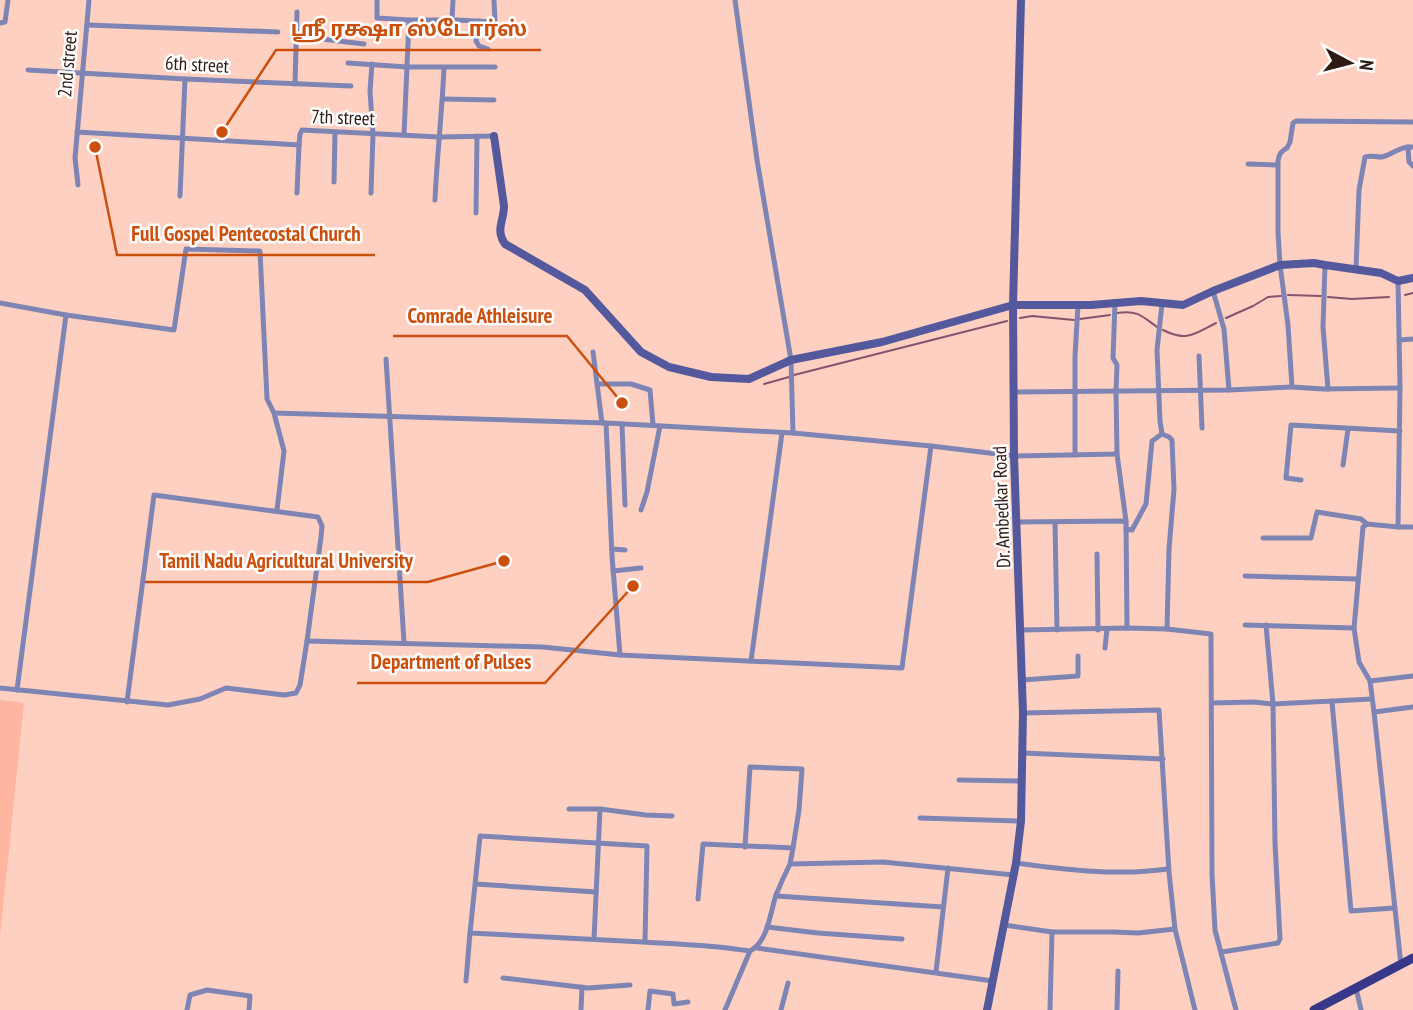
<svg xmlns="http://www.w3.org/2000/svg" width="1413" height="1010" viewBox="0 0 1413 1010" font-family="'PT Sans Narrow','Noto Sans Tamil',sans-serif">
  <style>
    .green { fill: #feb6a0 }
    .lines { fill: none; stroke-linecap: round; stroke-linejoin: round }
    .stream { stroke: #845370; stroke-width: 2 }
    .street { stroke: #7e85b4; stroke-width: 5 }
    .secondary { stroke: #54599d; stroke-width: 8 }
    .primary { stroke: #38388b; stroke-width: 9 }
    .labels { text-anchor: middle; stroke-width: 5; stroke-linejoin: round; paint-order: stroke }
    .street-label { font-size: 19px; fill: #2f1a14; stroke: #fdfdfd }
    .leader { fill: none; stroke: #cc500d; stroke-width: 2.5 }
    .callout-dot { fill: #cc500d; stroke: #fdfdfd; stroke-width: 2.5 }
    .callout-label { font-size: 21px; text-anchor: middle; font-weight: bold; fill: #cc500d; stroke: #fdfdfd; stroke-width: 5; stroke-linejoin: round; paint-order: stroke }
  </style>
  <rect width="100%" height="100%" fill="#fed0c1"/>
  <polygon class="green" points="0,700 24,703 0,937"/>
  <g class="lines">
    <g class="stream">
      <polyline points="1288,295 1321,296"/>
      <polyline points="1405,295 1413,293"/>
      <polyline points="1328,297 1352,299 1389,297"/>
      <path d="M 1117,313 C 1138,310 1142,316 1157,327"/>
      <polyline points="1020,318 1032,316 1074,320"/>
      <polyline points="1226,318 1253,306 1268,297 1281,296"/>
      <polyline points="1080,319 1110,315"/>
      <path d="M 1163,330 C 1187,342 1194,334 1216,323"/>
      <polyline points="794,375 1007,321"/>
      <polyline points="764,384 789,377"/>
    </g>
    <g class="street">
      <polyline points="377,0 377,18 409,20 404,135"/>
      <polyline points="409,20 457,20 495,22 494,0"/>
      <polyline points="452,20 453,0"/>
      <polyline points="479,21 476,41 479,46 488,49"/>
      <polyline points="0,23 5,22 8,0"/>
      <polyline points="87,25 278,32"/>
      <polyline points="297,36 364,44"/>
      <polyline points="348,63 407,67 495,67"/>
      <polyline points="28,70 185,79 351,86"/>
      <polyline points="295,84 297,12"/>
      <polyline points="443,99 494,100"/>
      <polyline points="77,132 299,145 300,134 302,130 439,137 494,136"/>
      <polyline points="1413,147 1408,147 1409,162 1413,166"/>
      <polyline points="1248,164 1277,165"/>
      <polyline points="334,182 335,132"/>
      <polyline points="78,185 75,158 89,0"/>
      <polyline points="297,193 299,145"/>
      <polyline points="371,193 373,134 370,91 372,64"/>
      <polyline points="180,196 185,79"/>
      <path d="M 435,200 C 437,156 442,112 444,68"/>
      <polyline points="476,213 477,136"/>
      <polyline points="1325,265 1323,327 1328,389"/>
      <path d="M 1356,269 L 1359,190 L 1365,157 C 1371,155 1375,157 1382,157 C 1391,155 1398,148 1408,147"/>
      <polyline points="1398,281 1400,388 1398,527 1367,524 1363,527 1354,628 1359,662 1370,681 1374,712 1401,965"/>
      <polyline points="1213,291 1224,329 1229,390"/>
      <polyline points="0,303 66,315 17,690"/>
      <polyline points="1115,303 1113,358 1117,365 1116,391 1117,454 1126,521"/>
      <polyline points="1162,304 1157,350 1160,421 1162,434 1169,437 1172,440 1174,489 1169,549 1167,629"/>
      <polyline points="66,315 174,330 186,249 260,251 267,399 274,413 284,451 277,510"/>
      <polyline points="1399,340 1413,339"/>
      <polyline points="593,352 602,423"/>
      <polyline points="1199,356 1202,428"/>
      <polyline points="386,359 404,642"/>
      <polyline points="597,384 631,384 650,390 653,425"/>
      <path d="M 1400,388 L 1323,389 L 1292,387 L 1288,325 L 1280,265 L 1278,232 L 1278,161 C 1279,154 1281,151 1287,148 L 1290,142 L 1293,123 L 1296,121 L 1413,122"/>
      <polyline points="1014,392 1229,390 1292,387"/>
      <polyline points="274,413 606,423"/>
      <polyline points="622,424 625,505"/>
      <polyline points="793,433 931,446 1014,456 1117,454"/>
      <polyline points="1075,455 1075,356 1078,305"/>
      <polyline points="1343,465 1348,429"/>
      <polyline points="1301,480 1286,478 1291,425 1400,431"/>
      <polyline points="641,510 647,492 660,426"/>
      <polyline points="1016,522 1126,521 1127,628"/>
      <polyline points="1055,522 1057,630"/>
      <polyline points="1398,527 1413,527"/>
      <polyline points="1126,529 1132,530 1146,504 1152,441 1162,434"/>
      <polyline points="1263,538 1311,538 1317,512 1361,519 1367,524"/>
      <polyline points="612,549 625,550"/>
      <polyline points="1097,554 1098,630"/>
      <polyline points="613,571 641,568"/>
      <polyline points="1245,576 1358,579"/>
      <polyline points="1245,625 1354,628"/>
      <polyline points="1020,630 1127,628 1167,629 1211,634 1212,874 1215,930 1236,1010"/>
      <polyline points="307,641 543,647 620,655 612,556 606,423 793,433 791,360 757,160 735,0"/>
      <polyline points="1105,648 1107,629"/>
      <polyline points="620,655 902,668 931,446"/>
      <polyline points="751,661 782,433"/>
      <polyline points="1022,680 1078,676 1078,656"/>
      <polyline points="1370,681 1413,676"/>
      <polyline points="0,688 168,705 200,699 226,688 284,695 296,693 300,685 307,641 321,537 322,526 318,517 154,495 127,702"/>
      <polyline points="1332,702 1351,911 1394,908"/>
      <polyline points="1212,703 1254,702 1273,704 1372,699"/>
      <polyline points="1374,712 1413,707"/>
      <polyline points="1023,713 1159,710 1169,872 1175,929 1195,1010"/>
      <polyline points="1022,753 1163,759"/>
      <polyline points="959,780 1022,781"/>
      <polyline points="569,809 600,809 646,815 672,816"/>
      <polyline points="920,818 1021,821"/>
      <polyline points="745,847 750,767 802,769 799,810 793,848"/>
      <path d="M 1016,863 C 1066,870 1118,876 1168,869"/>
      <polyline points="476,884 596,892"/>
      <polyline points="776,896 943,907"/>
      <polyline points="698,899 703,844 793,848 790,864"/>
      <polyline points="1004,925 1052,932 1113,932 1138,933 1175,929"/>
      <polyline points="767,927 818,933 902,939"/>
      <polyline points="594,939 600,809"/>
      <path d="M 645,942 L 647,846 L 480,836 L 470,933 C 527,936 585,939 643,942 C 679,944 714,945 750,951"/>
      <polyline points="757,948 993,981"/>
      <polyline points="1222,952 1278,943 1280,939 1275,843 1273,704 1266,625"/>
      <polyline points="936,972 948,868"/>
      <polyline points="503,978 588,988 630,985"/>
      <polyline points="466,981 470,933"/>
      <polyline points="1356,988 1361,1010"/>
      <polyline points="187,1010 190,995 207,990 250,996 249,1010"/>
      <polyline points="581,1010 582,987"/>
      <polyline points="648,1010 650,991 673,994 674,1004 688,1002"/>
      <path d="M 725,1010 L 750,951 C 768,942 770,913 776,895 C 780,885 785,874 790,864 L 883,862 L 1014,875"/>
      <polyline points="781,1010 788,983"/>
      <polyline points="1050,1010 1052,932"/>
      <polyline points="1117,1010 1118,971"/>
    </g>
    <g class="secondary">
      <path d="M 494,136 L 504,206 C 504,221 495,230 505,244 L 585,290 L 641,352 L 669,367 L 711,377 L 749,379 L 791,360 L 882,342 L 1013,305 L 1091,305 L 1141,301 L 1183,305 L 1213,291 L 1280,265 L 1314,263 L 1325,265 L 1381,273 L 1398,281 L 1413,278"/>
      <polyline points="987,1010 1016,863 1021,821 1023,713 1014,456 1013,305 1021,0"/>
    </g>
    <polyline class="primary" points="1314,1010 1413,958"/>
  </g>
  <g class="labels">
    <g class="street-label">
      <text transform="translate(67 64) rotate(-85)" y="7">2nd street</text>
      <text transform="translate(197 64) rotate(3)" y="7">6th street</text>
      <text transform="translate(343 117) rotate(2)" y="7">7th street</text>
      <text transform="translate(1001 507) rotate(-92)" y="7">Dr. Ambedkar Road</text>
    </g>
  </g>
  <path class="leader" d="M222 132L276 50H541M95 147L117 255H375M622 403L567 336H393M504 561L428 582H145M633 586L545 683H357"/>
  <g class="callout-dot">
    <circle cx="222" cy="132" r="7"/>
    <circle cx="95" cy="147" r="7"/>
    <circle cx="622" cy="403" r="7"/>
    <circle cx="504" cy="561" r="7"/>
    <circle cx="633" cy="586" r="7"/>
  </g>
  <g class="callout-label">
    <text x="409" y="36">ஶ்ரீ ரக்ஷா ஸ்டோர்ஸ்</text>
    <text x="246" y="241">Full Gospel Pentecostal Church</text>
    <text x="480" y="323">Comrade Athleisure</text>
    <text x="286" y="568">Tamil Nadu Agricultural University</text>
    <text x="451" y="669">Department of Pulses</text>
  </g>
  <g transform="translate(1350 63) rotate(97)" stroke="#fdfdfd" stroke-width="5" paint-order="stroke">
  <path d="M0-5L12 26L0 18L-12 26Z" fill="#2f1a14"/>
  <text y="-10" font-size="19" font-weight="bold" text-anchor="middle" fill="#2f1a14">N</text>
  </g>
</svg>
